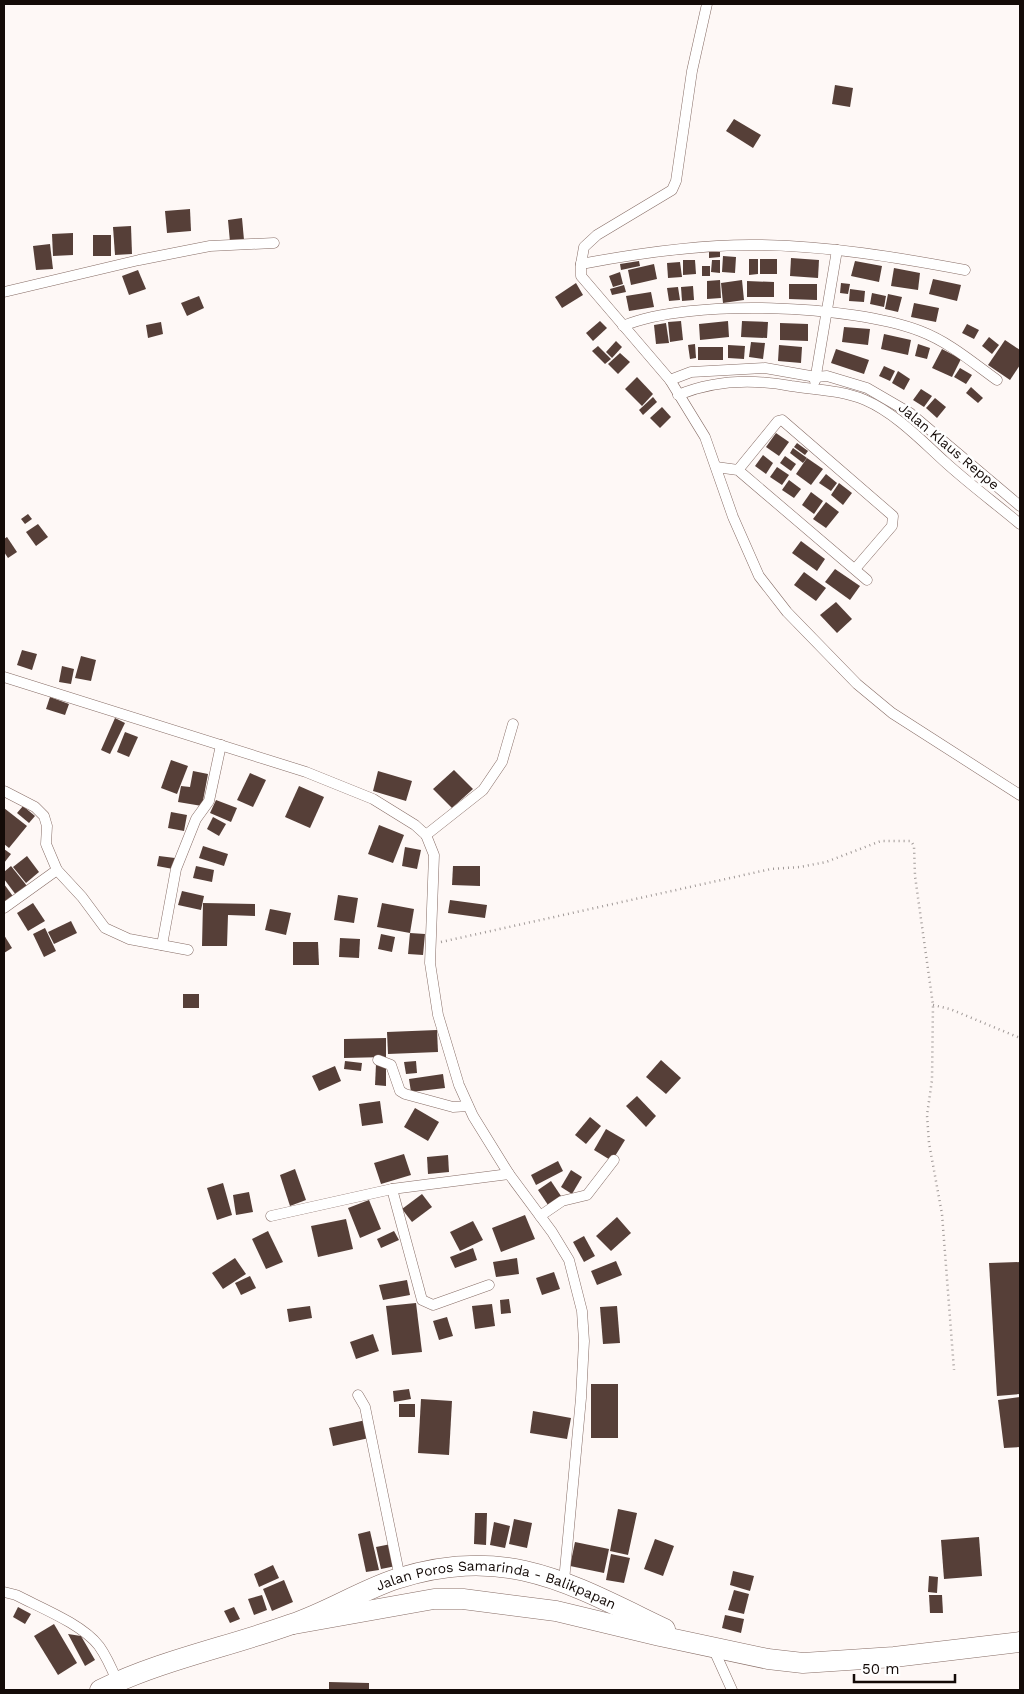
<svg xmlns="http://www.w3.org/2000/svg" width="1024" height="1694" viewBox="0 0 1024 1694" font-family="'Work Sans',sans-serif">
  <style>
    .building { fill: #563f38 }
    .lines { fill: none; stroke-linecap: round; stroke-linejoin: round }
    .street-casing { stroke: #866c65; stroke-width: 11 }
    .highway-casing { stroke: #866c65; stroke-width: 21 }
    .path { stroke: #a09997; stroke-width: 2.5; stroke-dasharray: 1 4; stroke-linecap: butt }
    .street { stroke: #fff; stroke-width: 10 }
    .highway { stroke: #fff; stroke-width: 20 }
    .labels { text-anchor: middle; stroke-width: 5; stroke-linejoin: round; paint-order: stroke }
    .street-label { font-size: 14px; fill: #140b08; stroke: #fff }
  </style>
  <rect width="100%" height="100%" fill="#fef8f6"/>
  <g class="building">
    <polygon points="835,85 853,88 850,107 832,104"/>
    <polygon points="734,119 761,135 753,148 726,131"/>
    <polygon points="190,209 191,231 167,233 165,211"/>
    <polygon points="242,218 244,240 230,242 228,220"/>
    <polygon points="131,226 132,254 115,255 113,227"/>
    <polygon points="73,233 73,255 53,256 52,234"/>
    <rect x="93" y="235" width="18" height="21"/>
    <polygon points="50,244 53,269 36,270 33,246"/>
    <polygon points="709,252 720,252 720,257 709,258"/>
    <polygon points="723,256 736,257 735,273 722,272"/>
    <polygon points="791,258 819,260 818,278 790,276"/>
    <polygon points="749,259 758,259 758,274 749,275"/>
    <rect x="760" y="259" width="17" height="15"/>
    <polygon points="683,260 695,260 696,274 683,275"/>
    <polygon points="712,260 720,260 720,273 711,272"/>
    <polygon points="639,261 640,266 621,270 620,264"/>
    <polygon points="855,261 882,266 879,282 851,276"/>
    <polygon points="680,262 682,277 668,278 667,263"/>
    <polygon points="654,264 657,279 631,285 628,270"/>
    <rect x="702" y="266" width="8" height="10"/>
    <polygon points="894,268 920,273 918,290 891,286"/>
    <polygon points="138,270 146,289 129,295 122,276"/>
    <polygon points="620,272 623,284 613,287 609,276"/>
    <polygon points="933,279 961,285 957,301 929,294"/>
    <polygon points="720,280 721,298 707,299 707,281"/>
    <polygon points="742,280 744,300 723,303 721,283"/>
    <polygon points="747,281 774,282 774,297 747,297"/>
    <polygon points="576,283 583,295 562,308 555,297"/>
    <polygon points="841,283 850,284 848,294 840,293"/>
    <polygon points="789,284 817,284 817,300 789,299"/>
    <polygon points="624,285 626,292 612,295 610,289"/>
    <polygon points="693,286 694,300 682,301 681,287"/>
    <polygon points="678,287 680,300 669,301 667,288"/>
    <polygon points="850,289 865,291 864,302 849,301"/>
    <polygon points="651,292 654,307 629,311 626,296"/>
    <polygon points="872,293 886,296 884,307 870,304"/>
    <polygon points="888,294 902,297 898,312 885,309"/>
    <polygon points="199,296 204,308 187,316 181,303"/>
    <polygon points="914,303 939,308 936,322 911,317"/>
    <polygon points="600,321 607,328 593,341 586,333"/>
    <polygon points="681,321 683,340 670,342 668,322"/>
    <polygon points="728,321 729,337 700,340 699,324"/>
    <polygon points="742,321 768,322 767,338 741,337"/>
    <polygon points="161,322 163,334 148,338 146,325"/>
    <polygon points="666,323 669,343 656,344 654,325"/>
    <polygon points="780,323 808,324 808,341 780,340"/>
    <polygon points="967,324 979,330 974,339 962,333"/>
    <polygon points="844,327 870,329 868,345 842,342"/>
    <polygon points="884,334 911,340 908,355 881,349"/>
    <polygon points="989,337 999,345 992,354 982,346"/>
    <polygon points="1005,340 1020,350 1020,365 1010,380 988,365"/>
    <polygon points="616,341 622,347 612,358 606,352"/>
    <polygon points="751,342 765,343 763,359 749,357"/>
    <polygon points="695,344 696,358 690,359 688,345"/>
    <polygon points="918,344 930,348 927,359 915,356"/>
    <polygon points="728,345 745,346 744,359 728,358"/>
    <polygon points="779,345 802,347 801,363 778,361"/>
    <polygon points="598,346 611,359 605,364 592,351"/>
    <rect x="698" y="347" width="25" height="13"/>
    <polygon points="836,349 869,360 864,374 831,363"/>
    <polygon points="942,349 961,359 952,377 932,368"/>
    <polygon points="620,353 630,362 618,374 608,364"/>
    <polygon points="884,366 895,371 890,381 879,376"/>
    <polygon points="960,368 972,375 966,384 954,377"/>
    <polygon points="898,371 910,379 904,390 892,383"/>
    <polygon points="637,377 653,394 642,406 625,389"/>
    <polygon points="971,387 983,398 978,403 966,393"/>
    <polygon points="921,389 932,396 924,407 913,400"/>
    <polygon points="653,397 657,402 643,415 639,410"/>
    <polygon points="935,398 946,407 937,418 926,408"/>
    <polygon points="662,407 671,417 660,428 650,418"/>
    <polygon points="776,433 789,442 779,456 766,447"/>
    <polygon points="797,443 808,451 805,455 794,447"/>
    <polygon points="793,448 807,458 803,463 790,453"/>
    <polygon points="763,455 773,463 766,474 755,466"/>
    <polygon points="785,456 796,464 791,471 780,463"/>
    <polygon points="807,458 823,469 811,485 796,474"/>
    <polygon points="777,467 789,475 782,485 770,477"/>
    <polygon points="826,474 837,483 831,491 819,483"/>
    <polygon points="789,480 801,489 794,498 782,490"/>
    <polygon points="839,483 852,493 843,505 831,495"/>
    <polygon points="811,492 823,501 814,514 802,505"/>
    <polygon points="826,502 839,512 826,528 813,519"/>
    <polygon points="28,514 32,519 25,524 21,519"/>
    <polygon points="38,524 48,537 36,546 26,532"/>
    <polygon points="7,537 17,552 8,558 4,552 4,539"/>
    <polygon points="801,541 825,559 817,571 792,553"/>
    <polygon points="835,569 860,586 850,600 825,582"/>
    <polygon points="804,572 826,588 816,601 794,585"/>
    <polygon points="836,602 852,619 837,633 820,615"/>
    <polygon points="22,650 37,654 32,670 17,665"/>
    <polygon points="81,656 96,660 91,681 75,678"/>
    <polygon points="62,666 74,669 71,684 59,682"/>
    <polygon points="50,697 69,704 65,715 46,709"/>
    <polygon points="115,718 125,723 110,754 101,750"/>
    <polygon points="125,732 138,737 129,757 117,752"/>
    <polygon points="171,760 188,766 177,794 161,788"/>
    <polygon points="454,770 473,789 452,808 433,789"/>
    <polygon points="193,771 208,774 202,806 178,802 181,786 190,787"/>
    <polygon points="378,771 412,781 406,801 373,791"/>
    <polygon points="250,773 266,780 253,807 237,800"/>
    <polygon points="299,786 324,797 310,828 285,817"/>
    <polygon points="216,800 237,808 231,822 210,813"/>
    <polygon points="23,806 35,816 29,823 17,813"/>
    <polygon points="4,808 27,826 9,848 4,844"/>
    <polygon points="171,812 187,815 184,831 168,828"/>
    <polygon points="213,817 226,824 219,836 207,829"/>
    <polygon points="379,825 404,835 393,863 368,854"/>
    <polygon points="203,846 228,854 224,866 199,858"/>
    <polygon points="405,847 421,850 417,869 402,866"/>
    <polygon points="4,849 11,854 4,863"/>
    <polygon points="27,856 39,872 26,883 13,867"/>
    <polygon points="159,856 175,858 173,869 157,866"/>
    <polygon points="11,866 27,886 16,895 4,879 4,872"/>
    <polygon points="196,866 214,870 212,882 193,878"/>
    <polygon points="453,866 480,866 480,886 452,885"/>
    <polygon points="4,884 15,899 4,907"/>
    <polygon points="182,891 204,896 201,910 178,905"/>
    <polygon points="338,895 358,898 354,923 334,920"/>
    <polygon points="450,900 487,905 485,918 448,913"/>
    <polygon points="33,903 45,921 28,931 17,913"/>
    <polygon points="203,903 255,904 255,916 228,915 227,946 202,946"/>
    <polygon points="382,903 414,909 410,933 377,927"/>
    <polygon points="270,909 291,913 286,935 265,930"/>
    <polygon points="71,921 77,933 54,944 48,932"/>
    <polygon points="45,928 56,951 44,957 33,934"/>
    <polygon points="410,933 425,934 423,955 408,954"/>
    <polygon points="381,934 395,937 392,952 378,949"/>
    <polygon points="4,935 12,948 4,953"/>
    <polygon points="340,938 360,939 359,958 339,957"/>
    <polygon points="293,942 318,942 319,965 293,965"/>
    <rect x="183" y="994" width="16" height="14"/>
    <polygon points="437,1030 438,1052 388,1054 387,1032"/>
    <polygon points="386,1038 386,1057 344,1058 344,1039"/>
    <polygon points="661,1060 681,1078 666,1094 646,1077"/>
    <polygon points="345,1061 362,1063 361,1071 344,1069"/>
    <polygon points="416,1061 417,1073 406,1074 404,1062"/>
    <polygon points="376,1064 386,1064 386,1086 375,1085"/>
    <polygon points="335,1066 341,1081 319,1091 312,1076"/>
    <polygon points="443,1074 445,1088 411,1092 409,1079"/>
    <polygon points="637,1096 656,1116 646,1127 626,1106"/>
    <polygon points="380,1101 383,1123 362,1126 359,1104"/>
    <polygon points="415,1108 439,1122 428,1141 404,1127"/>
    <polygon points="590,1117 601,1126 586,1144 575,1135"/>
    <polygon points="606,1129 625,1140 612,1161 594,1150"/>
    <polygon points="404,1154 411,1175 381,1184 374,1163"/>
    <polygon points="448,1155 449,1172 428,1174 427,1157"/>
    <polygon points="558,1161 563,1171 536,1185 531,1175"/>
    <polygon points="295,1169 306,1200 290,1206 280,1175"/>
    <polygon points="571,1170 582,1177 572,1194 561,1187"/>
    <polygon points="551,1181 561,1196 548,1205 538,1190"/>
    <polygon points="223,1183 232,1215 217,1220 207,1188"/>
    <polygon points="249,1192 253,1212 236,1215 233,1195"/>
    <polygon points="422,1194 432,1207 412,1222 402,1209"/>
    <polygon points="369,1200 381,1229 360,1238 348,1208"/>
    <polygon points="525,1215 535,1239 501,1252 492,1228"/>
    <polygon points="617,1217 631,1233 611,1251 596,1236"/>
    <polygon points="346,1219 353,1249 318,1257 311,1226"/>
    <polygon points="473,1221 483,1240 460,1251 450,1232"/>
    <polygon points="268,1231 283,1262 266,1269 252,1239"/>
    <polygon points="394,1231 399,1240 381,1248 377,1239"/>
    <polygon points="584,1236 595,1256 584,1262 573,1242"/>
    <polygon points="473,1248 477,1260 455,1268 450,1257"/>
    <polygon points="235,1258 246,1274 223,1289 212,1273"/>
    <polygon points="517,1258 519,1274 496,1277 493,1262"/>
    <polygon points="616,1261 622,1275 597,1285 591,1271"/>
    <polygon points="1020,1262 1020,1394 997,1396 989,1263"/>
    <polygon points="554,1272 560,1289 542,1295 536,1278"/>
    <polygon points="250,1276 256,1288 241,1295 235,1283"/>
    <polygon points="407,1280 410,1295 383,1300 379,1285"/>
    <polygon points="509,1299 511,1313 501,1314 500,1300"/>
    <polygon points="416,1303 422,1352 392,1355 386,1306"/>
    <polygon points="492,1304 495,1326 475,1329 472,1306"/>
    <polygon points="310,1306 312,1318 289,1322 287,1309"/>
    <polygon points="617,1306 620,1343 603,1344 600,1307"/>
    <polygon points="447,1317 453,1336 439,1340 433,1321"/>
    <polygon points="373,1334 379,1351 356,1359 350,1342"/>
    <rect x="591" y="1384" width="27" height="54"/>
    <polygon points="409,1389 411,1399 394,1402 393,1391"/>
    <polygon points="1020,1397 1020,1447 1004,1448 998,1400"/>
    <polygon points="421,1399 452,1401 449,1455 418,1453"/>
    <rect x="399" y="1404" width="16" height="13"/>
    <polygon points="533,1411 571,1418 567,1439 530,1433"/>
    <polygon points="366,1420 369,1438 333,1446 329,1428"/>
    <polygon points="618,1509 637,1513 628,1555 610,1551"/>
    <polygon points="475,1513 487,1513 486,1545 474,1544"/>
    <polygon points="514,1519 532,1523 527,1548 509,1544"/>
    <polygon points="494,1522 510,1526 505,1548 490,1545"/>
    <polygon points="370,1531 379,1570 366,1572 358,1534"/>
    <polygon points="979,1537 982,1576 944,1579 941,1540"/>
    <polygon points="655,1539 674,1546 663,1576 644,1569"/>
    <polygon points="575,1542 609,1549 604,1573 570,1566"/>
    <polygon points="391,1544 396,1566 381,1569 376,1547"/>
    <polygon points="611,1554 630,1558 624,1583 606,1580"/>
    <polygon points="273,1565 279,1578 259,1587 254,1574"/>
    <polygon points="733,1571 754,1576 750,1591 730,1585"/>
    <polygon points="929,1576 938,1577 937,1593 928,1592"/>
    <polygon points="284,1580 293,1602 272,1611 263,1589"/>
    <polygon points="734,1590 749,1594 744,1614 728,1610"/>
    <polygon points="262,1595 267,1610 254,1615 248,1599"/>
    <polygon points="929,1595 942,1595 943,1613 930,1613"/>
    <polygon points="18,1607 31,1614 25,1624 13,1617"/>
    <polygon points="234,1607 240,1619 230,1623 224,1611"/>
    <polygon points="725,1615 744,1619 741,1633 722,1628"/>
    <polygon points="54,1624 77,1663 58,1675 34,1636"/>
    <polygon points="68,1634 81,1636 95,1660 85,1666"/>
    <polygon points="329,1682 369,1683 369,1690 329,1690"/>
  </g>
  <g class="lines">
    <g class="street-casing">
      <g id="street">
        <polyline points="581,264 584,247 597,235 672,190 676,181 692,71 707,4"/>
        <path d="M 965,270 C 896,257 828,246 758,245 C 699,244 639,253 581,264 L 581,276 L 670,380 L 705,437 L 733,517 L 759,576 L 787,612 L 857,684 L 892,713 L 1020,795"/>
        <polyline points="4,292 139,260 210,246 274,243"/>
        <path d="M 623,326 C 691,298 851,305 920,331 C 949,342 972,362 997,380"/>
        <polyline points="670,380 691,372 765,368 816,377 827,376 867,388 910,413 1020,506"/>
        <polyline points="815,381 837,250"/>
        <path d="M 678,395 C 714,380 753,379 791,386 C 816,390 841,390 865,400 C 895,413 920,439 944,461 C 968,483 995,503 1020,524"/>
        <polyline points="716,467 738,470 867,580"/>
        <polyline points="738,470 778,421 782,420 893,516 892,526 855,569"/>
        <polyline points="4,677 306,772 373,799 415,825 426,835 434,855 430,963 438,1015 459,1085 473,1116 509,1174 552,1232 569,1260 582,1311 584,1341 581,1398 564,1581"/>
        <polyline points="4,791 35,807 44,816 47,826 46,844 57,870 82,897 105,928 129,939 188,950"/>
        <polyline points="426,835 483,790 502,762 513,724"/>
        <polyline points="4,908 57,870"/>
        <polyline points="162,945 176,869 196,819 209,801 221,745"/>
        <polyline points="378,1060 391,1065 400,1091 405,1094 453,1107 468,1106"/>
        <polyline points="392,1189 422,1300 433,1305 489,1285"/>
        <polyline points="271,1216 392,1189 509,1174"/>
        <polyline points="540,1216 562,1201 587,1195 614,1160"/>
        <polyline points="358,1395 365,1407 400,1578"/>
        <path d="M 4,1592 L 16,1595 C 41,1608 82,1624 99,1646 C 107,1657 112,1669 117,1681"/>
        <polyline points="713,1648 732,1690"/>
      </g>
    </g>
    <g class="highway-casing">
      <g id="highway">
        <polyline points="294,1624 434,1599 463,1599 556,1611 660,1636 768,1659 803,1663 894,1657 1020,1642"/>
        <path id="s1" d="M 100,1690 C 161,1660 228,1647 292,1624 C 328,1612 360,1591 396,1579 C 506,1544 569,1583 665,1629"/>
      </g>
    </g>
    <g class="path">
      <polyline points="441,942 771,869 800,867 826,862 881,841 911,841 914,846 915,876 933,1005 932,1080 927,1115 929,1143 942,1214 954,1370"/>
      <polyline points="933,1005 950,1009 1020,1038"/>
    </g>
    <use href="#street" class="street"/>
    <use href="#highway" class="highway"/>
  </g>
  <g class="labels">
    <g class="street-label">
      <text transform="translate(949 446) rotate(40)" y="5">Jalan Klaus Reppe</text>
      <text dy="5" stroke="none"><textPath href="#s1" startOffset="420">Jalan Poros Samarinda - Balikpapan</textPath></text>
    </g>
  </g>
  <rect width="1024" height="1694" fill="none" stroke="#140b08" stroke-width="10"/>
  <path d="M854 1674v8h101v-8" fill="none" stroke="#140b08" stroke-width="2.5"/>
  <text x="862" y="1674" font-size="15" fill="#140b08" stroke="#ffffff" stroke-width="4" paint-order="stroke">50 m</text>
</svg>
